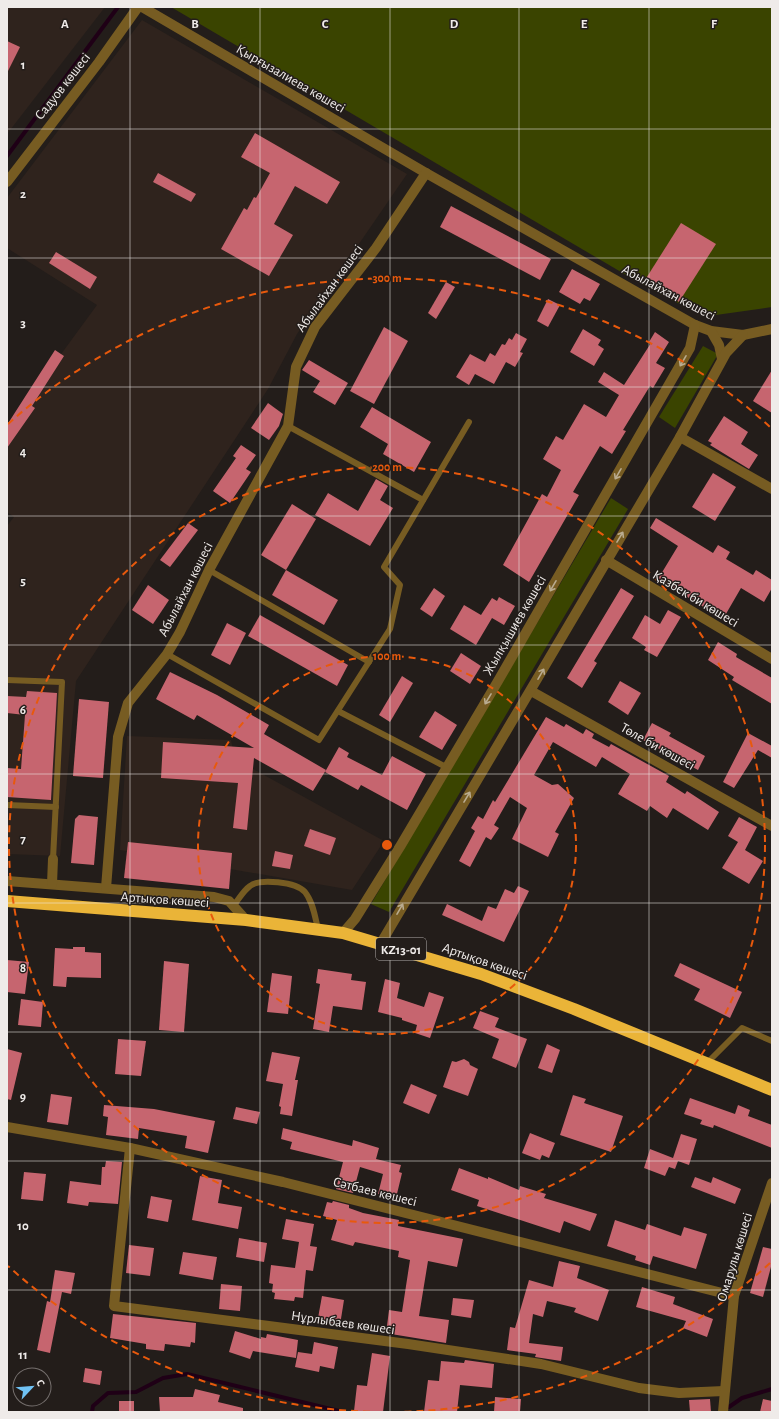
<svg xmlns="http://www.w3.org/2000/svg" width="779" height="1419" viewBox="0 0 779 1419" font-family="'Alegreya Sans',sans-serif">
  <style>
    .built { fill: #2f231d }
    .green { fill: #3a4400 }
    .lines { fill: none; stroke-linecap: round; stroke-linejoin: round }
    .stream { stroke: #1f0016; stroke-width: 4 }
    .building { fill: #c6656f }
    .lane { stroke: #775c22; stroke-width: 6 }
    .street { stroke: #775c22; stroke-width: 10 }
    .highway { stroke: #eab438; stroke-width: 12 }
    .oneway { stroke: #b9ab8f }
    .grid { fill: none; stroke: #efebe9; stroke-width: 1; stroke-opacity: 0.55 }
    .ring { fill: none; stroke: #e8590c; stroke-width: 2; stroke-dasharray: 7 5 }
    .labels { text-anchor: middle; stroke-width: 3; stroke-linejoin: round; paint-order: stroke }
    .shield { fill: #231d1a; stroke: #b2adab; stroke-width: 1 }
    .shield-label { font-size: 13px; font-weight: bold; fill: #efebe9 }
    .street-label { font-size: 14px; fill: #efebe9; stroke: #231d1a }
    .grid-label { font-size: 13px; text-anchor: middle; font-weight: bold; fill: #efebe9; stroke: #231d1a; stroke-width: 3; stroke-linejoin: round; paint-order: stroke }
    .centre { fill: #e8590c; stroke: #231d1a; stroke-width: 2 }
    .ring-label { font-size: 12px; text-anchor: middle; font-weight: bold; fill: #e8590c; stroke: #231d1a; stroke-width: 3; stroke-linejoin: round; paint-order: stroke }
  </style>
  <rect width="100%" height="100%" fill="#231d1a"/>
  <g class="built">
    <polygon points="7,7 105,7 7,134"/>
    <polygon points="142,20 407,174 297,334 268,389 76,681 60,856 7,854 7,526 14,517 7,512 7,428 97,305 7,248 7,198"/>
    <polygon points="127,736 231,740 235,759 384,841 352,890 120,850"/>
  </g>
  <g class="green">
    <polygon points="171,7 772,7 772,307 716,315 687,308 638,282"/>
    <polygon points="703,346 718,354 675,428 659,417"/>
    <polygon points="611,498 628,509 389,912 371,904"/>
  </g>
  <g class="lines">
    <g class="stream">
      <polyline points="7,156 118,7"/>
      <polyline points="729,1407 742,1398 772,1389"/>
      <polyline points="92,1412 93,1406 108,1393 136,1392 163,1378 187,1374 343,1412"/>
    </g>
  </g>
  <g class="building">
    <polygon points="7,41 20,47 7,73"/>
    <polygon points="255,133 340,182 327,204 295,186 274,224 293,235 269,276 221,249 244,208 247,210 254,197 256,198 270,173 241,157"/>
    <polygon points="158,173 196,194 191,202 153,182"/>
    <polygon points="451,206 551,259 540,280 440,227"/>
    <polygon points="681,223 716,244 679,302 645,280"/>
    <polygon points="56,252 97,277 90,289 49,263"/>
    <polygon points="572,269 600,284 590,301 584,298 580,304 559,292"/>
    <polygon points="446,282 455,287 436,319 428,313"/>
    <polygon points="548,299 560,305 548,327 537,321"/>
    <polygon points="384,327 408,341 374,404 350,391"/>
    <polygon points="583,329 601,340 598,345 604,349 594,366 570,352"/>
    <polygon points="655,332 669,342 656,363 665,368 653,388 650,386 623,430 626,431 612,454 600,446 573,492 579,495 529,582 503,565 542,494 547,497 561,470 543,459 556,436 563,440 584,404 606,417 619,395 598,382 604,372 624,385 651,343 649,342"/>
    <polygon points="516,333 527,339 520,352 523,353 515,367 506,362 494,384 475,374 469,385 456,377 470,354 485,362 490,353 495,356 502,344 505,345 509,338 512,340"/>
    <polygon points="55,350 64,356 32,406 35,408 7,448 7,425"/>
    <polygon points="309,360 348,383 335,405 313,392 320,381 302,370"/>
    <polygon points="772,370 772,413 753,401"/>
    <polygon points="268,403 283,414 279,426 269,440 251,428"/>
    <polygon points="372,407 431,442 414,472 383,454 388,444 360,427"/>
    <polygon points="724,416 748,432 741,444 758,455 749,469 710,445 712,443 708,441"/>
    <polygon points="241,445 256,455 246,469 251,472 230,503 213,491 236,458 233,456"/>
    <polygon points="713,473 736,487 715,521 692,507"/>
    <polygon points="376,479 388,486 380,500 393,508 370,546 315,515 328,493 358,511"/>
    <polygon points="292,504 316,519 286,570 261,555"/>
    <polygon points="656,518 713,553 718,545 730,552 726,559 753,575 756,570 772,580 772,588 764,602 741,588 723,619 658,579 678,546 650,528"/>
    <polygon points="188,523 198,530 170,567 160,560"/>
    <polygon points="286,570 338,600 324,625 272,595"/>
    <polygon points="148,585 169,600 153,624 132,610"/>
    <polygon points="434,588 445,596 432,617 420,609"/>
    <polygon points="621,588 634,596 594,661 597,663 582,688 567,678"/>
    <polygon points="499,597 515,606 504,625 492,618 476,645 450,629 464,605 481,615 492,598 497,601"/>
    <polygon points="668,610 681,617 657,657 644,650 646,647 632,638 645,615 660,624"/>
    <polygon points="260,615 348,665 337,686 248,636"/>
    <polygon points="227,623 246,633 230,665 211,655"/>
    <polygon points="718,642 737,654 736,657 772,678 772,704 732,680 734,677 708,660"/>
    <polygon points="461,653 481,666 470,684 450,671"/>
    <polygon points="170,672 217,695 269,725 264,734 326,770 313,791 254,758 247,830 233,828 238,783 161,778 163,742 254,748 197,715 194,720 156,699"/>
    <polygon points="402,676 413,683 390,722 379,715"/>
    <polygon points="620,681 641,693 628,715 608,702"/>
    <polygon points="27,691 57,693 51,800 7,797 7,768 21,769 25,715 7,713 7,696 26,697"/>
    <polygon points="79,699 109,702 103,778 73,776"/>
    <polygon points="435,711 457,725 442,750 419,737"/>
    <polygon points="546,717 564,727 566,724 583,734 586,729 594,734 592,738 609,747 611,744 669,776 666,782 685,794 687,791 719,812 708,830 673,808 667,818 650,806 647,811 618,794 630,774 602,757 596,767 553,742 534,775 552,785 558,784 574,798 555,832 559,834 548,857 512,839 527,808 510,797 494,825 499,828 491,840 486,837 470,867 459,861 475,831 471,828 478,816 483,819 493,800 495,802"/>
    <polygon points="652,723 671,733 669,736 705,756 698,770 643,740"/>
    <polygon points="748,733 772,746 772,758 758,750 734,788 723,782"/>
    <polygon points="339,747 349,753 347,757 382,775 392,756 426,774 407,810 361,785 358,790 325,772"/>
    <polygon points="79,815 98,817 94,865 71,863 75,819"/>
    <polygon points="739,817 757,827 745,850 763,861 749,884 722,868 738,842 728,836"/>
    <polygon points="310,829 336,838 330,855 304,846"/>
    <polygon points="128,842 232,853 229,889 124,878"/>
    <polygon points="275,851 293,855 290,869 272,866"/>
    <polygon points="518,886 529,891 504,942 442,915 447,904 482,921 488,906 496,909 505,889 514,893"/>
    <polygon points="73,947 85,947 85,952 101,953 101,978 67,977 66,987 53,986 55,948 73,949"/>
    <polygon points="7,960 29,962 25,994 7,992"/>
    <polygon points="164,961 189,964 184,1032 159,1030"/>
    <polygon points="680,963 742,992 730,1018 694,1000 700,989 674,976"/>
    <polygon points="318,969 352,974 351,980 366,982 362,1010 333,1006 329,1032 313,1029 320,984 316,983"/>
    <polygon points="272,973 292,976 288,1014 267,1012"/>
    <polygon points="385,979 400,983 397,998 424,1007 429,992 444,997 430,1038 415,1033 417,1025 402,1020 402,1018 378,1012"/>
    <polygon points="21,999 43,1002 41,1027 18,1025"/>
    <polygon points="480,1011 499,1018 495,1027 527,1039 516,1068 492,1058 499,1039 473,1028"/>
    <polygon points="118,1039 146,1041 141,1076 115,1074"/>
    <polygon points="547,1044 560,1050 552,1073 538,1068"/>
    <polygon points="7,1049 22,1053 11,1100 7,1099"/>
    <polygon points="272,1052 300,1057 295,1080 298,1080 292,1116 280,1114 281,1107 279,1106 283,1084 266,1081"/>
    <polygon points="464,1059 469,1062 470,1065 478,1069 468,1096 443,1087 452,1061 456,1062"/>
    <polygon points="411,1084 437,1095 429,1114 403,1103"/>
    <polygon points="51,1094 72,1097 68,1125 47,1122"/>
    <polygon points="573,1095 586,1099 584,1103 623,1116 611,1152 560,1135"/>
    <polygon points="690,1098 735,1114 738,1105 750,1110 748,1116 772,1125 772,1148 714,1125 713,1128 700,1124 702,1120 684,1114"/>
    <polygon points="104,1105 154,1109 215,1121 208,1153 185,1148 187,1136 139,1128 138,1139 106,1135 108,1117 103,1116"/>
    <polygon points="236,1107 260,1112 257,1124 233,1119"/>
    <polygon points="283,1128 352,1146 353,1140 379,1148 376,1159 401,1165 399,1172 402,1173 396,1198 378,1194 383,1174 360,1167 353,1193 336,1189 343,1162 290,1149 292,1142 281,1139"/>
    <polygon points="530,1133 555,1143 549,1158 542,1155 540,1160 522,1153"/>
    <polygon points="681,1134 697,1139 689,1165 678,1161 675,1169 669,1167 665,1176 644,1168 650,1149 673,1158"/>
    <polygon points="106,1161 122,1162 118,1204 89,1202 88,1206 67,1203 70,1181 101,1185 102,1167 105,1167"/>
    <polygon points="459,1168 488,1179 488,1177 519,1190 520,1186 546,1194 544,1198 597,1214 590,1231 564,1221 560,1233 477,1206 479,1200 451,1190"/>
    <polygon points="24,1172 46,1174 43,1201 21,1199"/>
    <polygon points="200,1176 222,1180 218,1203 242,1207 238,1229 192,1220"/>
    <polygon points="695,1177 711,1183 713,1177 741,1189 735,1204 691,1187"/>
    <polygon points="151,1196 172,1200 168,1222 147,1218"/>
    <polygon points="333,1201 349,1205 349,1208 363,1213 399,1220 398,1226 463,1239 457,1267 428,1261 419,1316 449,1320 446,1343 391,1334 392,1326 387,1326 389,1310 402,1312 410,1260 398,1257 399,1251 355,1242 353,1246 331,1240 337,1220 323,1216 327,1202 332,1203"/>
    <polygon points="286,1219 314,1224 310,1246 317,1247 313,1271 306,1270 303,1298 295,1297 294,1301 274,1299 275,1293 272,1292 273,1284 269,1283 271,1265 295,1268 299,1242 282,1239"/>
    <polygon points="615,1220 645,1230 647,1224 681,1236 684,1227 707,1234 696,1269 653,1256 650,1265 635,1260 636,1256 607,1246"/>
    <polygon points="239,1238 267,1243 264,1262 236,1257"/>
    <polygon points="129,1245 154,1248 150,1276 126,1273"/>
    <polygon points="763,1247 772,1249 772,1263 763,1297 750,1293"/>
    <polygon points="183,1252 217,1257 213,1280 179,1274"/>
    <polygon points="559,1261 580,1266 577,1278 609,1290 598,1321 574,1312 576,1308 547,1301 543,1317 533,1314 529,1343 563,1347 561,1361 535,1357 536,1354 507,1350 510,1327 515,1328 529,1280 553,1287"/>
    <polygon points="55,1270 75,1273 71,1294 62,1292 50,1353 37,1350 47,1301 50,1302"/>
    <polygon points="221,1284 242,1286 240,1311 219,1309"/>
    <polygon points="642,1287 675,1297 673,1304 713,1319 707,1337 683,1328 686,1321 636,1307"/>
    <polygon points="322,1296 344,1300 340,1325 321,1322 318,1318"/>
    <polygon points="453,1298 474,1300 471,1318 451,1315"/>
    <polygon points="113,1314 196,1323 195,1343 191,1342 190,1347 165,1344 164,1351 146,1349 146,1344 110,1338"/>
    <polygon points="235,1331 261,1339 261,1337 266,1338 267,1334 298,1340 296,1358 253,1351 250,1359 229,1352"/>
    <polygon points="314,1342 338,1347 334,1369 320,1366 319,1372 295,1367 298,1352 312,1354"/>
    <polygon points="372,1353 390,1356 383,1412 354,1411 357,1385 367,1386"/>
    <polygon points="465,1360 494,1364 492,1388 460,1385 457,1412 424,1412 428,1380 439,1381 441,1361 464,1363"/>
    <polygon points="85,1368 102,1371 100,1385 83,1382"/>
    <polygon points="195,1389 220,1395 218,1402 243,1408 243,1412 160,1412 159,1397 193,1397"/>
    <polygon points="495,1397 521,1399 520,1412 494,1412"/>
    <polygon points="710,1399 711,1412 690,1412 689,1400"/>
    <polygon points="763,1399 772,1401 772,1412 760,1412"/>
    <rect x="119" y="1401" width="15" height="11"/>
  </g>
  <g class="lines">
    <g class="lane">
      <polyline points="288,426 423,500"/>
      <polyline points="209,570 369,662"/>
      <polyline points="167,654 319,740 390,629 400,585 384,567 469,422"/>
      <polyline points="7,680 62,682 53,859"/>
      <polyline points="338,711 446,767"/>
      <polyline points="7,805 56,807"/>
      <path d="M 234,905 C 239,899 243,891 250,886 C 260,878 296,882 305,892 C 313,902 315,917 318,929"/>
      <polyline points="706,1064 742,1028 772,1041"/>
    </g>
    <g class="street">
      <polyline points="142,7 426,173 695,325 711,331 743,335 772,329"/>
      <polyline points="7,182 99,62 138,7"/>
      <polyline points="711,331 719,345 722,359"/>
      <polyline points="680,437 772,489"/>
      <polyline points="606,560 772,659"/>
      <polyline points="531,691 772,826"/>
      <polyline points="7,881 214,897 229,901 246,920"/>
      <polyline points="52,884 53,859"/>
      <polyline points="106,888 118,737 128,703 167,654 180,632 209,570 288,426 296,367 315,327 376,248 426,173"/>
      <polyline points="343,933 355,919 401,845 498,681 690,348 695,325"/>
      <polyline points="381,943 680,437 726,353 743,335"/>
      <polyline points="7,1127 130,1148 283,1182 734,1296"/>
      <polyline points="130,1148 114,1306 408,1344 541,1364 639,1388 679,1393 724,1391"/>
      <polyline points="723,1412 734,1296 772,1183"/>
    </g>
    <polyline class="highway" points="7,901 246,920 343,933 481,974 574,1009 772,1090"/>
  </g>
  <defs><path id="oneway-shaft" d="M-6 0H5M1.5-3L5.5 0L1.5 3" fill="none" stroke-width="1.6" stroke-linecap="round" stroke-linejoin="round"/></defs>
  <g class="oneway">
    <use href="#oneway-shaft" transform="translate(683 361) rotate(120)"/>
    <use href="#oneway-shaft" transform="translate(618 474) rotate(120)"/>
    <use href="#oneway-shaft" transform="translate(620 537) rotate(-59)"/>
    <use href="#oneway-shaft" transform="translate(553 586) rotate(120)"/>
    <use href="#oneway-shaft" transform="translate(541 674) rotate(-60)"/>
    <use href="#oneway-shaft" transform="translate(488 699) rotate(121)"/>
    <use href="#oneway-shaft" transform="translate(467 797) rotate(-59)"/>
    <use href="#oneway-shaft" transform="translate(400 909) rotate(-60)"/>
  </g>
  <path class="grid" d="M 130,7 L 130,1412M 260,7 L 260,1412M 390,7 L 390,1412M 519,7 L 519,1412M 649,7 L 649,1412M 7,129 L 772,129M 7,258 L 772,258M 7,387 L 772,387M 7,516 L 772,516M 7,645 L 772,645M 7,774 L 772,774M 7,903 L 772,903M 7,1032 L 772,1032M 7,1161 L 772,1161M 7,1290 L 772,1290"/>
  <g class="ring">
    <circle cx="387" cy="845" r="189"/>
    <circle cx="387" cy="845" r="378"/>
    <path d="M770 1263A567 567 0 0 1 392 1412M382 1412A567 567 0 0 1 8 1266M8 424A567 567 0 0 1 770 427"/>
  </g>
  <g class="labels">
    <rect class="shield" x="376" y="938" width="50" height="22" rx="3"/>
    <g class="shield-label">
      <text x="401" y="954">KZ13-01</text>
    </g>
    <g class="street-label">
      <text transform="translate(291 78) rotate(30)" y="5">Қырғызалиева көшесі</text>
      <text transform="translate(62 86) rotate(-52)" y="5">Садуов көшесі</text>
      <text transform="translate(329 288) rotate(-54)" y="5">Абылайхан көшесі</text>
      <text transform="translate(669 292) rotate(28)" y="5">Абылайхан көшесі</text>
      <text transform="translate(185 589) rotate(-63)" y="5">Абылайхан көшесі</text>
      <text transform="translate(696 598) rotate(31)" y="5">Қазбек би көшесі</text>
      <text transform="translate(514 625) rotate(-60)" y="5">Жылқышиев көшесі</text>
      <text transform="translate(658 746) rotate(29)" y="5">Төле би көшесі</text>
      <text transform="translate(165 899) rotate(4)" y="5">Артықов көшесі</text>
      <text transform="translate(485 961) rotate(19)" y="5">Артықов көшесі</text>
      <text transform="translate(375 1191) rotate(14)" y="5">Сәтбаев көшесі</text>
      <text transform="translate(734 1257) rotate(-73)" y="5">Омарулы көшесі</text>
      <text transform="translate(343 1322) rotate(8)" y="5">Нұрлыбаев көшесі</text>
    </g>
  </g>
  <g class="grid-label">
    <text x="65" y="28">A</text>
    <text x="195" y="28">B</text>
    <text x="325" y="28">C</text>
    <text x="454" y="28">D</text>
    <text x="584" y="28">E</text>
    <text x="714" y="28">F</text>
    <text x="23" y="69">1</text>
    <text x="23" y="198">2</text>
    <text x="23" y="327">3</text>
    <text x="23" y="456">4</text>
    <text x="23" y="585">5</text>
    <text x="23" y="714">6</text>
    <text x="23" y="843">7</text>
    <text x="23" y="972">8</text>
    <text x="23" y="1101">9</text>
    <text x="23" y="1230">10</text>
    <text x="23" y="1359">11</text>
  </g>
  <circle cx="387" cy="845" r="6" class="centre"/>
  <g class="ring-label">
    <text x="387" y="282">300 m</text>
    <text x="387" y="471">200 m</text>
    <text x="387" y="660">100 m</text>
  </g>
  <rect width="779" height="1419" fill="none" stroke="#efebe9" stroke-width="16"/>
  <g transform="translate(32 1387) rotate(64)"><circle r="19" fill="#231d1a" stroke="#756f6d"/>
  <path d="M0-3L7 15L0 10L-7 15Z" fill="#70c2f4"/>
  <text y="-6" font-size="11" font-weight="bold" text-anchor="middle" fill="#efebe9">С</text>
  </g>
</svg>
